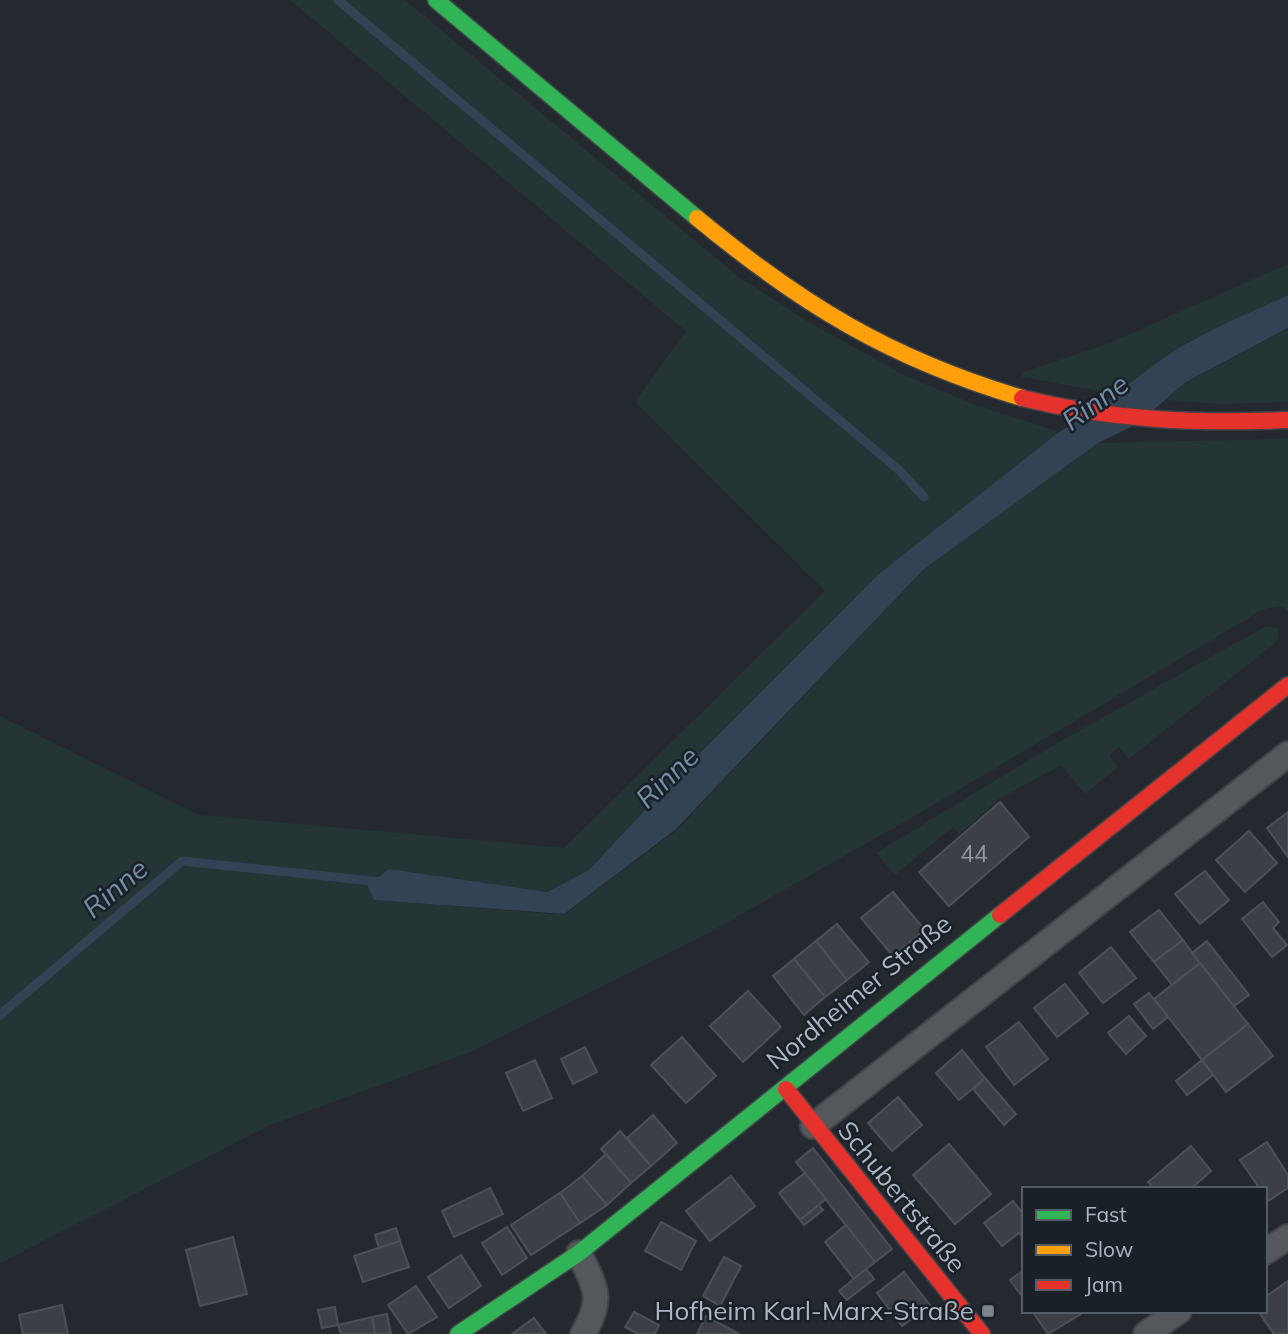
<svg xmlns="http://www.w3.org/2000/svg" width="1288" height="1334" viewBox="0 0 1288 1334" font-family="Mulish,sans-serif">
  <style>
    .green { fill: #253535 }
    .water { fill: #334355 }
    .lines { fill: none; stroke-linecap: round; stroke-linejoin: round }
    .stream { stroke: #334355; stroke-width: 9 }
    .building { fill: #3c4046; stroke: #4c5057; stroke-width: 2 }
    .street-casing { stroke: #404348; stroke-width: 28 }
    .fast-casing { stroke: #404348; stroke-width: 19 }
    .slow-casing { stroke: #404348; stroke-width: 19 }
    .jam-casing { stroke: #404348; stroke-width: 19 }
    .street { stroke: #54585d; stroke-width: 24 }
    .fast { stroke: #30b455; stroke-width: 16 }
    .slow { stroke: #ff9f0a; stroke-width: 16 }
    .jam { stroke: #e5322d; stroke-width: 16 }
    .poi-dot { fill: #7d858e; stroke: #192028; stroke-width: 2.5 }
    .labels { text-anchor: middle; stroke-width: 5; stroke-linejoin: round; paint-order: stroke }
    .number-label { font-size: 23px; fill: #9198a2 }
    .street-label { font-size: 26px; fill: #adb6c1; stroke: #192028 }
    .poi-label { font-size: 26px; fill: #adb6c1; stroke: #192028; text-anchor: end }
    .water-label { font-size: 28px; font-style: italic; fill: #778ea7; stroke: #192028 }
  </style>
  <rect width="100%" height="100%" fill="#24292f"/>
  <g class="green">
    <polygon points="290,0 405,0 740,278 812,324 904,375 973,404 1059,432 880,573 668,784 589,870 547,892 389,869 373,880 366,880 374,900 564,915 676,831 924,569 1098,443 1288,439 1288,612 1282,606 1264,609 906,821 703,936 473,1051 270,1125 0,1263 0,716 199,815 564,848 825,591 635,402 686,331"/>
    <polygon points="1288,264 1288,295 1191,340 1116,394 1022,377 1024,372 1112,342"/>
    <polygon points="1288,329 1288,402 1220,404 1166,400 1187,382"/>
    <polygon points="1266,626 1276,628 1279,635 1276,642 1129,759 1119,747 1109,756 1118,767 1085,794 1061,765 999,799 959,834 953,827 895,875 876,853 1054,745"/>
  </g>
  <path class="water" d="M 1288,295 L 1288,328 L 1186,382 L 1137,424 L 1098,443 L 924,569 L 675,830 L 564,914 L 374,900 L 365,880 L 373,881 L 389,869 L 547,892 L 589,870 L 668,785 L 880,573 L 1059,432 C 1099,410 1131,381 1168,355 C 1205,330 1248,314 1288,295 Z"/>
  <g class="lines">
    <g class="stream">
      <polyline points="338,0 899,470 924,497"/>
      <polyline points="0,1015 182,861 382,882"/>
    </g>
  </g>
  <g class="building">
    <polygon points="1000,802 1029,837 949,906 919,872"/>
    <polygon points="1288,812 1288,857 1267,828"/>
    <polygon points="1249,831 1277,863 1245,892 1216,860"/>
    <polygon points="1205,871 1229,900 1200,924 1175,894"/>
    <polygon points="893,892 925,930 893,956 861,918"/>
    <polygon points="1263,902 1279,922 1273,928 1287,945 1272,957 1242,919"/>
    <polygon points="1159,910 1183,940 1154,962 1130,932"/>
    <polygon points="837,924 869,962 847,980 816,941"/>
    <polygon points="1183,940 1200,963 1172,985 1154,962"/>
    <polygon points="816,941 847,980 825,997 794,959"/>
    <polygon points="1207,941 1249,995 1234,1006 1192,953"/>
    <polygon points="1111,947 1136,978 1103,1003 1079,973"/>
    <polygon points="794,959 825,997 804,1015 773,976"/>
    <polygon points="1200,963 1248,1024 1202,1060 1154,999"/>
    <polygon points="1065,984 1088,1013 1057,1037 1034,1008"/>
    <polygon points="748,991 781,1027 743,1062 710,1026"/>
    <polygon points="1149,993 1168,1017 1153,1029 1134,1004"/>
    <polygon points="1129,1016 1146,1036 1126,1054 1108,1033"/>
    <polygon points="1019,1022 1048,1059 1014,1085 986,1047"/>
    <polygon points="1248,1024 1273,1056 1226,1092 1202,1060"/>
    <polygon points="682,1037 716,1076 686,1103 651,1065"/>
    <polygon points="585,1047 597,1072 573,1084 561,1059"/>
    <polygon points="962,1050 985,1078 959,1100 936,1073"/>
    <polygon points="535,1060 552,1098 523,1111 506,1073"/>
    <polygon points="1202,1060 1213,1075 1187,1095 1176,1081"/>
    <polygon points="985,1078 1016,1114 1004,1125 973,1089"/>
    <polygon points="898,1097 922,1125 892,1151 868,1123"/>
    <polygon points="653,1115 677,1143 651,1166 627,1138"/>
    <polygon points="620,1131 651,1166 631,1183 601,1149"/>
    <polygon points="1267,1142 1288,1175 1288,1188 1268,1201 1265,1189 1260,1189 1240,1160"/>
    <polygon points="949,1144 991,1194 955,1224 913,1175"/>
    <polygon points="1191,1146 1211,1171 1191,1189 1154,1189 1148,1182"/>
    <polygon points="813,1148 892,1249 875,1262 796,1162"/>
    <polygon points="606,1154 631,1183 607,1205 582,1176"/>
    <polygon points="805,1173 826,1199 800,1220 779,1193"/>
    <polygon points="582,1176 607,1205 580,1223 560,1193"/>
    <polygon points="731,1176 755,1206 710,1241 686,1211"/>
    <polygon points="490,1188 503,1214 454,1237 442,1211"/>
    <polygon points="560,1193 580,1223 531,1255 511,1225"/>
    <polygon points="1013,1201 1024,1215 1024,1238 1019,1233 1002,1246 984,1223"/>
    <polygon points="819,1205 823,1210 804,1225 800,1220"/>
    <polygon points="661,1222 696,1241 681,1270 645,1251"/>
    <polygon points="846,1225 875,1262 854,1279 825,1242"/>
    <polygon points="507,1227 527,1258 502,1275 482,1243"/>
    <polygon points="396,1228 400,1241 379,1248 375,1235"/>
    <polygon points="233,1237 247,1294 200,1306 186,1250"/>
    <polygon points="400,1241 409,1267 363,1282 354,1256"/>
    <polygon points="461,1255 481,1286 449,1308 428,1277"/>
    <polygon points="724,1257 741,1266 720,1306 703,1296"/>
    <polygon points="866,1269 874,1279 847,1300 839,1291"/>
    <polygon points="1024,1270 1024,1299 1010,1280"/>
    <polygon points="904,1272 930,1305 902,1326 877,1293"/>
    <polygon points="1288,1281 1288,1334 1274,1334 1258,1311 1265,1311 1265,1297"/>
    <polygon points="416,1286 437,1317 408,1334 388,1305"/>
    <polygon points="62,1305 68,1334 23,1334 19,1315"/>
    <polygon points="335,1307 338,1325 322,1328 318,1310"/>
    <polygon points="1032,1311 1080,1311 1081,1314 1048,1334"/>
    <polygon points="634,1312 659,1325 655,1334 638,1334 625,1327"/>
    <polygon points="387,1314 391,1334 375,1334 372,1317"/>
    <polygon points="706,1316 739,1334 697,1334"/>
    <polygon points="372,1317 375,1334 341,1334 338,1325"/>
    <polygon points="534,1318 546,1334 512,1334"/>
  </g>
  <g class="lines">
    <g class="street-casing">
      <g id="street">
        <polyline points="813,1126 1288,754"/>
        <polyline points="1265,1252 1288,1237"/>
        <path d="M 579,1253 C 596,1289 604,1298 583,1334"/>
        <polyline points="1146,1334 1179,1311"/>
      </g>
    </g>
    <g class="fast-casing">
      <g id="fast">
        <polyline points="436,0 697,218"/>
        <polyline points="458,1334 579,1253 1000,915"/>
      </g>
    </g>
    <g class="slow-casing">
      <path id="slow" d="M 697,218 C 802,305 891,359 1022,398"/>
    </g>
    <g class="jam-casing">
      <g id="jam">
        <path d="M 1022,398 C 1110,420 1198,424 1288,420"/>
        <polyline points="1000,915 1288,685"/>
        <polyline points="786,1089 982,1334"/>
      </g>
    </g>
    <use href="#street" class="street"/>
    <use href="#fast" class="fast"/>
    <use href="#slow" class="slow"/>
    <use href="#jam" class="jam"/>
  </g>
  <rect class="poi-dot" x="981" y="1304" width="14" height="14" rx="3.5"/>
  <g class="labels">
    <g class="number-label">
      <text x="974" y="862">44</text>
    </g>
    <g class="street-label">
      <text transform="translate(859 992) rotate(-39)" y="9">Nordheimer Straße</text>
      <text transform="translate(902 1197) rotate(51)" y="9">Schubertstraße</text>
    </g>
    <g class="poi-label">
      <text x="974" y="1320">Hofheim Karl-Marx-Straße</text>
    </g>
    <g class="water-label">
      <text transform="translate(1095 402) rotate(-36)" y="10">Rinne</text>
      <text transform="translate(667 777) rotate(-44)" y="10">Rinne</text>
      <text transform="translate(115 888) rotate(-40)" y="10">Rinne</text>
    </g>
  </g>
  <rect x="1022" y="1187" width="245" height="126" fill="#192028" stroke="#545c65" stroke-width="2"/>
  <rect x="1036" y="1210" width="35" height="10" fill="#30b455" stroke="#545c65" stroke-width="2"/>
  <text x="1085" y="1222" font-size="21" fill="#adb6c1">Fast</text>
  <rect x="1036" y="1245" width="35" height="10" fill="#ff9f0a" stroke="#545c65" stroke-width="2"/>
  <text x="1085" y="1257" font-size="21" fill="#adb6c1">Slow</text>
  <rect x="1036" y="1280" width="35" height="10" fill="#e5322d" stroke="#545c65" stroke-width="2"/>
  <text x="1085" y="1292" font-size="21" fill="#adb6c1">Jam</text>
</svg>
